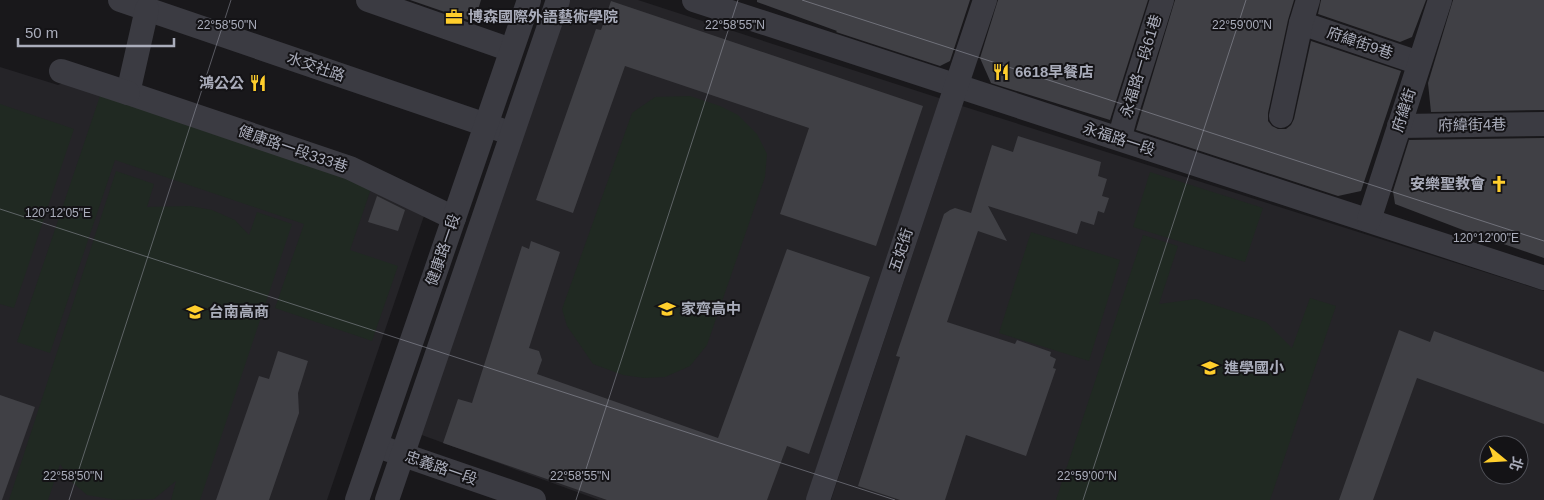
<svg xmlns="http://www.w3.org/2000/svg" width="1544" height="500" viewBox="0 0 1544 500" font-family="Arial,'Noto Sans TC',sans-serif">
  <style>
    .built { fill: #252428; fill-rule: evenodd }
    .green { fill: #202922 }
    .building { fill: #404045 }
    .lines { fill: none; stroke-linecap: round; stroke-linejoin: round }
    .minor { stroke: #3b3b42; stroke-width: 24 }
    .ticks { fill: none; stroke: #aaadbb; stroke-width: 1; stroke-opacity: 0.45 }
    .labels { text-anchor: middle; stroke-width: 4; stroke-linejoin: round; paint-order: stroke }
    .poi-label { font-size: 15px; font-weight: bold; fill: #aaadbb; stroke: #141316; text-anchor: start }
    .street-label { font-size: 15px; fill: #aaadbb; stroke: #141316 }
    .ticks-label { font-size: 12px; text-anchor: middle; fill: #aaadbb; stroke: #141316; stroke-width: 4; stroke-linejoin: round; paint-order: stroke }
  </style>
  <rect width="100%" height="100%" fill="#19181b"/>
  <g class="built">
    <polygon points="569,0 638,0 942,99 808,500 599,500 419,434"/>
    <polygon points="0,67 58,85 73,79 427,207 327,500 0,500"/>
    <path d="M 962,106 L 1544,291 L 1544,500 L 831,500 ZM 1489,445 L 1519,445 L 1519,475 L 1489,475 Z"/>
  </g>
  <g class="green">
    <polygon points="101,93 372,186 350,250 398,266 372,341 275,308 304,224 115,160 50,353 17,342"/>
    <polygon points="690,96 720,106 738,115 757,134 767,154 765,177 707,345 690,366 665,377 644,378 623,375 593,364 567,326 562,309 632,113 655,97"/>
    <polygon points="0,104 74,129 14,308 0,304"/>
    <polygon points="116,171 154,184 147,207 190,206 212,210 235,220 249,235 257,212 292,224 200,500 171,500 176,481 154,499 117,500 87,495 72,482 60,464 48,500 9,500"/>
    <polygon points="1150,172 1263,208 1245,262 1133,227"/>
    <polygon points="1031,232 1120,260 1089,361 999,333"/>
    <polygon points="1143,235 1178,246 1159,304 1196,299 1266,322 1292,348 1310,298 1336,306 1270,500 1056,500"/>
  </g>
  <g class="building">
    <polygon points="410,0 481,0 474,22"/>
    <polygon points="757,0 970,0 950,61 940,66 836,32 837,31 757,2"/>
    <polygon points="998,0 1148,0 1110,120 991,83 980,58"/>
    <polygon points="1175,0 1294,0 1288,20 1268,113 1268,121 1272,126 1278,129 1286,129 1291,125 1294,119 1311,41 1401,71 1361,191 1338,196 1136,130"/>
    <polygon points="1321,0 1426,0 1412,37 1400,42 1318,14"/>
    <polygon points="1453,0 1544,0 1544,110 1431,112 1428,83"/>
    <polygon points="611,1 923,106 876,246 780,214 809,128 625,66 573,213 536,200 596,29 601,30"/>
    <polygon points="1018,136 1101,162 1098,176 1107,179 1102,196 1109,198 1104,213 1098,211 1094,225 1081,221 1077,234 988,206 1007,241 978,231 947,322 1015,344 1017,340 1051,352 1050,356 1056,359 1053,368 1056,369 1026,456 966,435 945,500 900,500 858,486 900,357 896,356 944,214 950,210 955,208 971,213 992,145 1013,152"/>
    <polygon points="1544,138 1544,258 1463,230 1395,204 1393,191 1409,140"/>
    <polygon points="377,196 405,210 398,231 368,222"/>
    <polygon points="531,241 560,252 529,348 539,351 542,360 537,374 718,438 787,249 870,277 809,454 787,446 767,500 607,500 443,443 458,399 472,403 522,246 529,249"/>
    <polygon points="1399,330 1430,342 1434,331 1544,372 1544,424 1417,378 1373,500 1339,500"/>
    <polygon points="278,351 308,361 298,393 299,413 269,500 216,500 259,376 269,379"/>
    <polygon points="0,395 35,407 2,500 0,500"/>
  </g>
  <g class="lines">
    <g class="minor">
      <polyline points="120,0 501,130"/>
      <polyline points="368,0 511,50"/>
      <polyline points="694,0 1544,278"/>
      <polyline points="147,9 128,93 350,168 454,218"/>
      <polyline points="1301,23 1419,63"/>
      <polyline points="61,71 128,93"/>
      <polyline points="1281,116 1301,23 1308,0"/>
      <polyline points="1399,126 1544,124"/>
      <polyline points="1121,133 1125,118 1162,0"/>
      <polyline points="1369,220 1440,0"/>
      <polyline points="386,449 534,500"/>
      <polyline points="357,500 529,0"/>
      <polyline points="387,500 558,0"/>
      <polyline points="818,500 985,0"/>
    </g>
  </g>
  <path class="ticks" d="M 802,0 L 1544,241M 0,209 L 895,500M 69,500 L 231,0M 576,500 L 738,0M 1083,500 L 1246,0"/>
  <defs>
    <g id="office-bare" transform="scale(1.35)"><path d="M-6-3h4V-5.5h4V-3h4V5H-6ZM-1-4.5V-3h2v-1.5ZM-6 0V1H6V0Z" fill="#ffce2c" stroke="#141316" stroke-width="2.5" paint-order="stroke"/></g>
    <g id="restaurant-bare" transform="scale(1.35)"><path d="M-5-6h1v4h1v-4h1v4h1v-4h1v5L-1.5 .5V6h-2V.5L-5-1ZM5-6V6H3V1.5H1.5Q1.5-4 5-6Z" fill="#ffce2c" stroke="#141316" stroke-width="2.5" paint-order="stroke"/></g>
    <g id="church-bare" transform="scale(1.35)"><path d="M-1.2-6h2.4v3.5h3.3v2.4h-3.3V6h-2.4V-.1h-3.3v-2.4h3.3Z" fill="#ffce2c" stroke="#141316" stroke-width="2.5" paint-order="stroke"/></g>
    <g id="school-bare" transform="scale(1.35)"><path d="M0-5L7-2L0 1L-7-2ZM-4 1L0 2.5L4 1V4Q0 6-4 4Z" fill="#ffce2c" stroke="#141316" stroke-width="2.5" paint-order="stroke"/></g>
    <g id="university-bare" transform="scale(1.35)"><path d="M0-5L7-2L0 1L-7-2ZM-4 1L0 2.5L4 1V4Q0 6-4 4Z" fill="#ffce2c" stroke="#141316" stroke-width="2.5" paint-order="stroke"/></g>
  </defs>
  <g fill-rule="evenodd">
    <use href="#office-bare" x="454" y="17"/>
    <use href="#restaurant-bare" x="1001" y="72"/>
    <use href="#restaurant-bare" x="258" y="83"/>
    <use href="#church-bare" x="1499" y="184"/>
    <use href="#school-bare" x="667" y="309"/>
    <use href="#university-bare" x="195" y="312"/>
    <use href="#school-bare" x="1210" y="368"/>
  </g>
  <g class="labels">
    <g class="poi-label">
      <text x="468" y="22">博森國際外語藝術學院</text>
      <text x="1015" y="77">6618早餐店</text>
      <text x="244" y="88" text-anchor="end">鴻公公</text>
      <text x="1485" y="189" text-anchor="end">安樂聖教會</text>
      <text x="681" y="314">家齊高中</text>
      <text x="209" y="317">台南高商</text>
      <text x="1224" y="373">進學國小</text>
    </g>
    <g class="street-label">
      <text transform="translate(1360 43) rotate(19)" y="5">府緯街9巷</text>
      <text transform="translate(1141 66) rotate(-73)" y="5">永福路一段61巷</text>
      <text transform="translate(316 67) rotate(19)" y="5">水交社路</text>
      <text transform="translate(1404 110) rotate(-72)" y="5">府緯街</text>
      <text transform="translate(1472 125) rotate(-1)" y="5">府緯街4巷</text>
      <text transform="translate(1119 139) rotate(18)" y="5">永福路一段</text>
      <text transform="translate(293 149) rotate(19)" y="5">健康路一段333巷</text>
      <text transform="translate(443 250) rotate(-71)" y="5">健康路一段</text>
      <text transform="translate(901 250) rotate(-72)" y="5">五妃街</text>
      <text transform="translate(441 468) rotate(19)" y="5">忠義路一段</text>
    </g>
  </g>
  <g class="ticks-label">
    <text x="227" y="29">22°58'50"N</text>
    <text x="735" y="29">22°58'55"N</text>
    <text x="1242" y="29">22°59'00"N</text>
    <text x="58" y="217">120°12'05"E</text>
    <text x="1486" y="242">120°12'00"E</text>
    <text x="73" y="480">22°58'50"N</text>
    <text x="580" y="480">22°58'55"N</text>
    <text x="1087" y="480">22°59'00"N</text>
  </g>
  <g transform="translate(1504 460) rotate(108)"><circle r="24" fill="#141316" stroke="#505158"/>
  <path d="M0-4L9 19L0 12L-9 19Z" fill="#ffce2c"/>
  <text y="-8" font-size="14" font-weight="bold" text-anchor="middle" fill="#aaadbb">北</text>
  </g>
  <path d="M18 38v8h156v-8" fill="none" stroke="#aaadbb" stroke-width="2.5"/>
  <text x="25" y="38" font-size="15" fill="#aaadbb" stroke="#141316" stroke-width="4" paint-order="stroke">50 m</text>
</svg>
